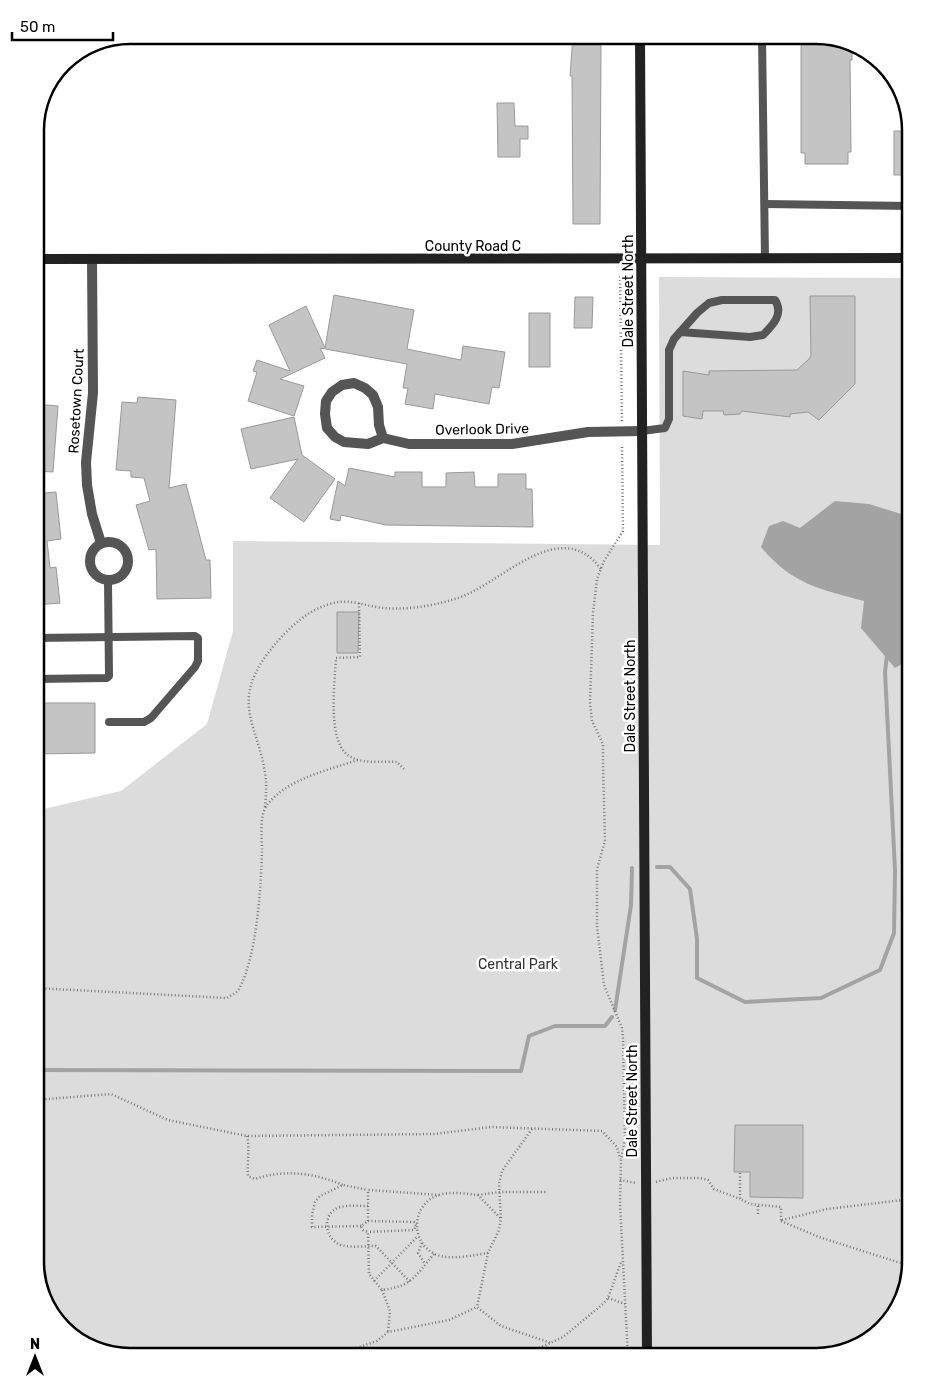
<svg xmlns="http://www.w3.org/2000/svg" width="946" height="1392" viewBox="0 0 946 1392" font-family="Rubik,sans-serif">
  <style>
    .green { fill: #dcdcdc }
    .water { fill: #a3a3a3 }
    .lines { fill: none; stroke-linecap: round; stroke-linejoin: round }
    .stream { stroke: #a3a3a3; stroke-width: 4 }
    .building { fill: #c4c4c4; stroke: #999 }
    .path { stroke: #777; stroke-width: 2.5; stroke-dasharray: 1 2.5; stroke-linecap: butt }
    .lane { stroke: #555; stroke-width: 8 }
    .street { stroke: #555; stroke-width: 10 }
    .secondary { stroke: #222; stroke-width: 10 }
    .labels { text-anchor: middle; stroke-width: 5; stroke-linejoin: round; paint-order: stroke }
    .street-label { font-size: 14px; fill: #000; stroke: #fff }
    .park-label { font-size: 14px; fill: #333; stroke: #fff }
    .rim { fill: none; stroke: #000; stroke-width: 2.5 }
  </style>
  <rect width="100%" height="100%" fill="#fff"/>
  <polygon class="green" points="659,277 911,278 911,1263 898,1310 863,1344 838,1351 434,1357 124,1357 77,1341 48,1309 35,1262 35,811 121,791 207,724 233,631 233,541 660,545"/>
  <path class="water" d="M 835,501 L 869,504 L 911,517 L 911,626 L 902,627 L 903,644 L 911,652 L 902,664 L 895,668 L 861,628 L 864,601 C 819,589 792,584 761,547 L 769,526 L 783,521 L 800,528 Z"/>
  <g class="lines">
    <g class="stream">
      <polyline points="657,867 670,867 690,889 697,939 697,978 745,1002 821,998 880,970 894,933 895,870 885,672 887,655"/>
      <polyline points="615,1010 631,905 632,868"/>
      <polyline points="35,1070 521,1071 529,1036 555,1026 605,1026 612,1017"/>
    </g>
  </g>
  <g class="building">
    <polygon points="573,35 600,35 600,46 601,46 600,224 573,224 572,76 570,76"/>
    <polygon points="801,35 822,35 852,44 852,60 850,60 851,152 848,152 848,164 805,164 805,153 801,153"/>
    <polygon points="497,103 514,103 515,126 528,126 528,139 520,139 520,157 498,157"/>
    <rect x="894" y="131" width="17" height="44"/>
    <polygon points="334,295 414,310 407,349 461,360 463,346 505,352 499,388 492,387 489,404 435,394 433,409 405,404 408,388 403,388 407,364 320,348 325,358 280,379 304,386 294,416 248,401 257,372 253,371 257,360 290,371 269,325 306,306 325,348"/>
    <polygon points="810,296 855,296 855,384 819,420 808,412 790,414 790,417 742,411 740,414 724,415 723,411 703,411 702,419 683,416 683,371 709,375 709,371 797,370 808,360 811,356"/>
    <polygon points="575,297 593,297 592,328 574,328"/>
    <rect x="529" y="313" width="21" height="54"/>
    <polygon points="138,397 176,400 169,488 186,484 206,560 210,560 211,598 157,599 156,549 149,550 136,505 150,501 144,478 131,477 131,471 116,470 122,402 137,403"/>
    <polygon points="35,404 58,406 53,472 35,471"/>
    <polygon points="294,417 302,455 335,479 304,522 270,498 298,459 251,469 241,429"/>
    <polygon points="349,468 395,477 395,472 422,472 422,487 446,487 446,473 474,472 475,487 498,487 498,474 526,474 526,489 532,489 533,527 386,525 341,515 340,521 330,519 338,481 345,486"/>
    <polygon points="56,492 61,539 47,541 50,568 56,567 60,603 35,605 35,494"/>
    <polygon points="337,612 359,612 358,653 337,653"/>
    <polygon points="35,703 95,703 95,753 35,754"/>
    <polygon points="735,1125 803,1125 803,1198 750,1197 750,1172 734,1172"/>
  </g>
  <g class="lines">
    <g class="path">
      <polyline points="622,421 620,277 632,277"/>
      <polyline points="622,447 623,531 604,561 597,579 593,613 590,702 592,721 603,744 603,763 605,841 597,869 597,926 604,985 622,1028 623,1039 625,1138 621,1160 620,1204 628,1357"/>
      <path d="M 359,603 L 360,657 L 336,658 C 335,682 326,745 351,757 C 363,764 384,761 397,762 L 405,770"/>
      <path d="M 265,807 C 266,795 267,784 265,773 C 258,726 232,705 265,657 C 282,634 308,606 339,602 C 354,600 369,607 384,608 C 408,610 432,606 455,599 C 500,586 559,513 601,569"/>
      <path d="M 35,988 L 227,998 C 231,995 237,993 239,989 C 257,956 261,887 262,850 C 262,837 259,816 267,805 C 287,779 328,770 358,760"/>
      <polyline points="35,1100 111,1094 168,1120 247,1136 434,1134 491,1127 602,1131 617,1147 620,1159"/>
      <polyline points="532,1129 502,1171 499,1184 501,1219 499,1230 488,1253 477,1307 501,1326 551,1343"/>
      <path d="M 247,1136 C 250,1149 247,1162 248,1176 L 255,1179 C 284,1169 315,1173 343,1185"/>
      <polyline points="740,1173 740,1199 750,1204 781,1207 781,1221"/>
      <polyline points="620,1180 636,1183"/>
      <polyline points="656,1182 672,1178 700,1178 708,1180 714,1189 740,1199"/>
      <polyline points="478,1195 500,1192 546,1192"/>
      <path d="M 368,1206 C 359,1206 349,1205 340,1207 C 321,1213 324,1239 341,1245 C 351,1248 365,1246 376,1246 L 410,1282"/>
      <polyline points="758,1206 758,1214"/>
      <polyline points="782,1220 827,1209 911,1199"/>
      <polyline points="368,1221 414,1222 416,1226 414,1230 368,1232"/>
      <polyline points="781,1221 819,1237 910,1266"/>
      <polyline points="361,1226 312,1227 312,1215 315,1202 320,1196 343,1185 368,1190"/>
      <polyline points="422,1243 418,1253 425,1264"/>
      <path d="M 488,1253 C 473,1255 450,1261 435,1254 C 409,1242 412,1203 439,1195 C 451,1191 466,1194 478,1195 L 501,1219"/>
      <path d="M 434,1254 C 415,1276 413,1286 382,1290 L 369,1274 L 368,1232 L 363,1230 L 361,1226 L 368,1221 L 368,1190 L 439,1195"/>
      <polyline points="374,1281 418,1236"/>
      <polyline points="382,1290 390,1311 388,1332"/>
      <polyline points="608,1298 625,1304"/>
      <polyline points="330,1357 377,1341 388,1332 449,1320 477,1307"/>
      <polyline points="520,1357 563,1337 603,1304 608,1298 621,1262"/>
    </g>
    <g class="lane">
      <polyline points="762,35 765,259"/>
      <polyline points="765,204 911,206"/>
      <path d="M 642,431 L 665,428 L 669,419 L 669,350 L 674,339 L 697,313 L 709,303 L 722,300 L 775,300 C 784,314 773,325 763,335 L 750,337 L 680,332"/>
      <polyline points="35,638 195,636 198,638 198,661 195,667 151,718 144,722 109,722"/>
      <polyline points="35,679 107,678 109,676 108,580"/>
    </g>
    <g class="street">
      <polyline points="92,259 93,393 86,462 87,485 92,514 101,543"/>
      <polyline points="383,438 379,425 378,407 373,395 365,388 354,383 342,385 332,392 326,401 325,414 327,428 335,437 344,442 368,444 383,438 409,444 512,444 588,432 642,431"/>
      <circle cx="109" cy="561" r="19"/>
    </g>
    <g class="secondary">
      <polyline points="640,35 647,1357"/>
      <polyline points="35,259 911,258"/>
    </g>
  </g>
  <g class="labels">
    <g class="street-label">
      <text x="473" y="251">County Road C</text>
      <text transform="translate(628 291) rotate(-90)" y="5">Dale Street North</text>
      <text transform="translate(76 401) rotate(-87)" y="5">Rosetown Court</text>
      <text transform="translate(482 429) rotate(-1)" y="5">Overlook Drive</text>
      <text transform="translate(630 696) rotate(-90)" y="5">Dale Street North</text>
      <text transform="translate(632 1101) rotate(-90)" y="5">Dale Street North</text>
    </g>
    <g class="park-label">
      <text x="518" y="969">Central Park</text>
    </g>
  </g>
  <path d="M0 0H946V1392H0ZM130 44H816A86 86 0 0 1 902 130V1262A86 86 0 0 1 816 1348H130A86 86 0 0 1 44 1262V130A86 86 0 0 1 130 44Z" fill="#fff" fill-rule="evenodd"/>
  <path class="rim" d="M130 44H816A86 86 0 0 1 902 130V1262A86 86 0 0 1 816 1348H130A86 86 0 0 1 44 1262V130A86 86 0 0 1 130 44Z"/>
  <g transform="translate(35 1357)" stroke="#ffffff" stroke-width="4" paint-order="stroke">
  <path d="M0-4L9 19L0 12L-9 19Z" fill="#000000"/>
  <text y="-8" font-size="14" font-weight="bold" text-anchor="middle" fill="#000000">N</text>
  </g>
  <path d="M12 32v8h101v-8" fill="none" stroke="#000000" stroke-width="2.5"/>
  <text x="20" y="32" font-size="15" fill="#000000" stroke="#ffffff" stroke-width="4" paint-order="stroke">50 m</text>
</svg>
